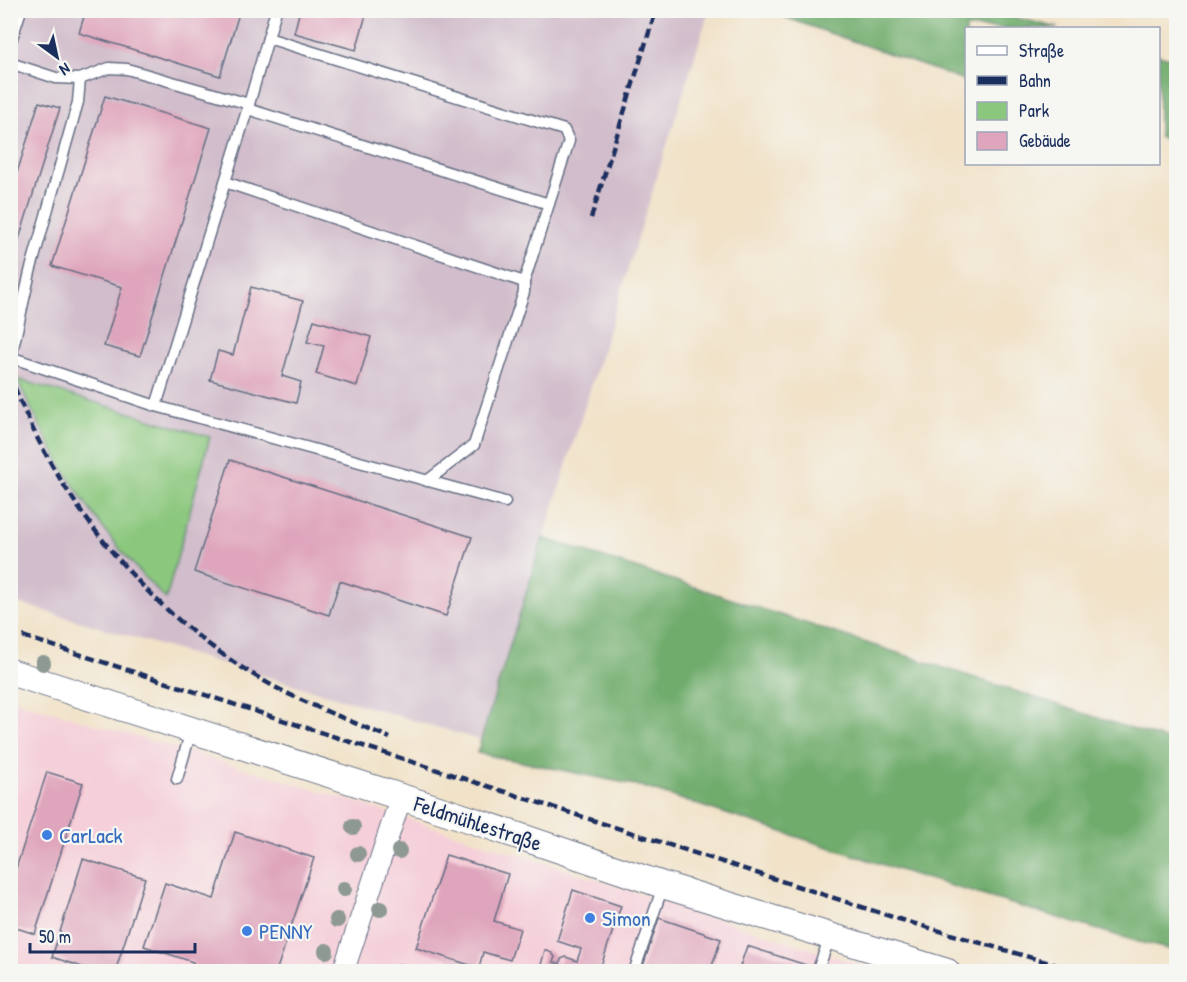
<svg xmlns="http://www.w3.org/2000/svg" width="1187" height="982" viewBox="0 0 1187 982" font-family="'Patrick Hand',sans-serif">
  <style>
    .built { fill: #f5cfd9 }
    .industrial { fill: #d1bdcb }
    .green { fill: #8bc77d; stroke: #537b6e; stroke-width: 1.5 }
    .forest { fill: #70ac6c; stroke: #466e65; stroke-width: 1.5 }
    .building { fill: #dfa5bc }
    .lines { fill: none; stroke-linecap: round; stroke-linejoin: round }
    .service-casing { stroke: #666e83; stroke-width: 13 }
    .minor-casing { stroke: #666e83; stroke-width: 23 }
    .tertiary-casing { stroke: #666e83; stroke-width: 28 }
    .service { stroke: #fff; stroke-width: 10 }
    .minor { stroke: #fff; stroke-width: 21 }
    .tertiary { stroke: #fff; stroke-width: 26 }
    .rail { stroke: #1b2f5e; stroke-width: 4.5; stroke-dasharray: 9 4.5; stroke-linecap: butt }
    .tree { fill: #8e9993 }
    .shop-dot { fill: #3f7fe0; stroke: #f6f6f2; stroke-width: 2 }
    .labels { text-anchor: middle; stroke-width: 4.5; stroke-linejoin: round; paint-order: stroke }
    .street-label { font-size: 22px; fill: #1b2f5e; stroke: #f6f6f2 }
    .shop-label { font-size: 22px; fill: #366cbe; stroke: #f6f6f2; text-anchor: start }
  </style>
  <rect width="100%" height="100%" fill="#f6f6f2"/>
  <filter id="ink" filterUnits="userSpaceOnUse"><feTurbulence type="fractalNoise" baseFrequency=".0167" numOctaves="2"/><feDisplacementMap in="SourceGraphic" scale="12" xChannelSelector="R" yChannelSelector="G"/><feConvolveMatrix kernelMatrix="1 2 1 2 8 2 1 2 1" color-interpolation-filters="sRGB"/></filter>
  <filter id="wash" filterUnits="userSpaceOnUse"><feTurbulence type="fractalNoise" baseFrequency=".008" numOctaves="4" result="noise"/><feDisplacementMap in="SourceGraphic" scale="24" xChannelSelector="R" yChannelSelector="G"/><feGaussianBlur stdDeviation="1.35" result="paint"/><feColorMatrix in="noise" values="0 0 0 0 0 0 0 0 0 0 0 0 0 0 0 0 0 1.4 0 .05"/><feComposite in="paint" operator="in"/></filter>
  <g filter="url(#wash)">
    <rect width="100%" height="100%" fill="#f1e2c8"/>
    <polygon class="built" points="10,699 353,801 879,971 11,971"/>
    <polygon class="industrial" points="10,11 709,11 480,740 11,601"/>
    <path class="green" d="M 17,379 L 210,437 L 166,599 C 97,532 57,465 17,379 Z"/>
    <g class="forest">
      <polygon points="767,11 990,11 1058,28 966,28 966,81"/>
      <polygon points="1158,55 1176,59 1176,142 1159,137"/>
      <polygon points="543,538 1176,743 1176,951 1139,942 918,876 640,786 477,753"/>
    </g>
    <g id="blocks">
      <g class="building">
        <polygon points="86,10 240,10 220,76 79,33"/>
        <polygon points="300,10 351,10 366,15 356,50 294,33"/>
        <polygon points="105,96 211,128 140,356 104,346 122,287 52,266"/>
        <polygon points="39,102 60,108 15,252 10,251 10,195"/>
        <polygon points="251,287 303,301 282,376 301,382 296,403 210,380 218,351 233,355"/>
        <polygon points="314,320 371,337 357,386 316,374 324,346 307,342"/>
        <polygon points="230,460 472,537 446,616 340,581 329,615 194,572"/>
        <polygon points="47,772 83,783 35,934 10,926 10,887"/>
        <polygon points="235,832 314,858 276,972 190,972 193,962 144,946 165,883 214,899"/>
        <polygon points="446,855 508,874 494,921 520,929 510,960 483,952 479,968 416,948"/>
        <polygon points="83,859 145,878 115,972 97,972 52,957"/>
        <polygon points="573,890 621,906 599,972 539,972 545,950 552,953 555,957 553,962 560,964 561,959 566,957 577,961 581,949 557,941"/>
        <polygon points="659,918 721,939 710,972 641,972"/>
        <polygon points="747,946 812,967 810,972 738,972"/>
        <polygon points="399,964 421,971 421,972 396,972"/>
      </g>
    </g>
  </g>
  <g filter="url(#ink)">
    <use href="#blocks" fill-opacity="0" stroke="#666e83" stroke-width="1.5"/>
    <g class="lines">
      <g class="service-casing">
        <g id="service">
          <polyline points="268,38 564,130 569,141 524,282"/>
          <polyline points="10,44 21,10"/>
          <polyline points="10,63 56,78 80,79 109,68 127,69 249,104"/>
          <polyline points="248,109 549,204"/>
          <polyline points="225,182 524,282 524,292 474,445 427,481"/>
          <polyline points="10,357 156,406 505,502"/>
          <polyline points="11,357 30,272 78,102 80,79"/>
          <polyline points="156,406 249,104 276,10"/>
          <polyline points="177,779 191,731"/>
          <polyline points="634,972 663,886"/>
          <polyline points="817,972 830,937"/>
        </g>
      </g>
      <g class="minor-casing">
        <polyline id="minor" points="343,972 401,797"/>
      </g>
      <g class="tertiary-casing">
        <polyline id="tertiary" points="10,672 454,814 663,885 947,972"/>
      </g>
      <use href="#service" class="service"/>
      <use href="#minor" class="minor"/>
      <use href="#tertiary" class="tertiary"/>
      <g class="rail">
        <polyline points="591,218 656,10"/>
        <path d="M 10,375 C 57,504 153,620 273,686 C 310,706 352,721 390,738"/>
        <polyline points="10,632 899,919 1080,972"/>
      </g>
    </g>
    <g class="tree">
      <circle cx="43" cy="663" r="8"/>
      <circle cx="353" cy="827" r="8"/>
      <circle cx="399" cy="851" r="8"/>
      <circle cx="358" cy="854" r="8"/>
      <circle cx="344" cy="889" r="8"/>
      <circle cx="380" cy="909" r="8"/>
      <circle cx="337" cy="920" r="8"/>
      <circle cx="326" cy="951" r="8"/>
    </g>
  </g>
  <g class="shop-dot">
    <circle cx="47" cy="835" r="6"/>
    <circle cx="590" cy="918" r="6"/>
    <circle cx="247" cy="931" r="6"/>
  </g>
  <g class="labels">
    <g class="street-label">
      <text transform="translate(478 823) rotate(18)" y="8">Feldmühlestraße</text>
    </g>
    <g class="shop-label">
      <text x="59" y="843">CarLack</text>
      <text x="602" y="926">Simon</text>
      <text x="259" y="939">PENNY</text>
    </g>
  </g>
  <rect width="1187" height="982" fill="none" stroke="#f6f6f2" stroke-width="36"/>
  <rect x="965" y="27" width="195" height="138" fill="#f6f6f2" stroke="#9ea6b7" stroke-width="1.5"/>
  <rect x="977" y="46" width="30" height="9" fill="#ffffff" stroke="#9ea6b7" stroke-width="1.5"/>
  <text x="1019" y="57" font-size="18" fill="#1b2f5e">Straße</text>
  <rect x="977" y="76" width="30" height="9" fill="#1b2f5e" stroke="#9ea6b7" stroke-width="1.5"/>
  <text x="1019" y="87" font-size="18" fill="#1b2f5e">Bahn</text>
  <rect x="977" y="102" width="30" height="18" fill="#8bc77d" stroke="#9ea6b7" stroke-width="1.5"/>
  <text x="1019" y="117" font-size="18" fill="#1b2f5e">Park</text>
  <rect x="977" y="132" width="30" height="18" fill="#dfa5bc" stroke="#9ea6b7" stroke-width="1.5"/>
  <text x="1019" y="147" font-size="18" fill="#1b2f5e">Gebäude</text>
  <g transform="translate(57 57) rotate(147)" stroke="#f6f6f2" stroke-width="4.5" paint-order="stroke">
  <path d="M0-4.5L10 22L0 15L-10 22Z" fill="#1b2f5e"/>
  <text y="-9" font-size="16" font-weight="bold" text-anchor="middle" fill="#1b2f5e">N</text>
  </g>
  <path d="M30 943v9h165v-9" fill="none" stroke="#1b2f5e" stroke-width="3"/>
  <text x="39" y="943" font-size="18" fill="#1b2f5e" stroke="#f6f6f2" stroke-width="4.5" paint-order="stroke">50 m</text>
</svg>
